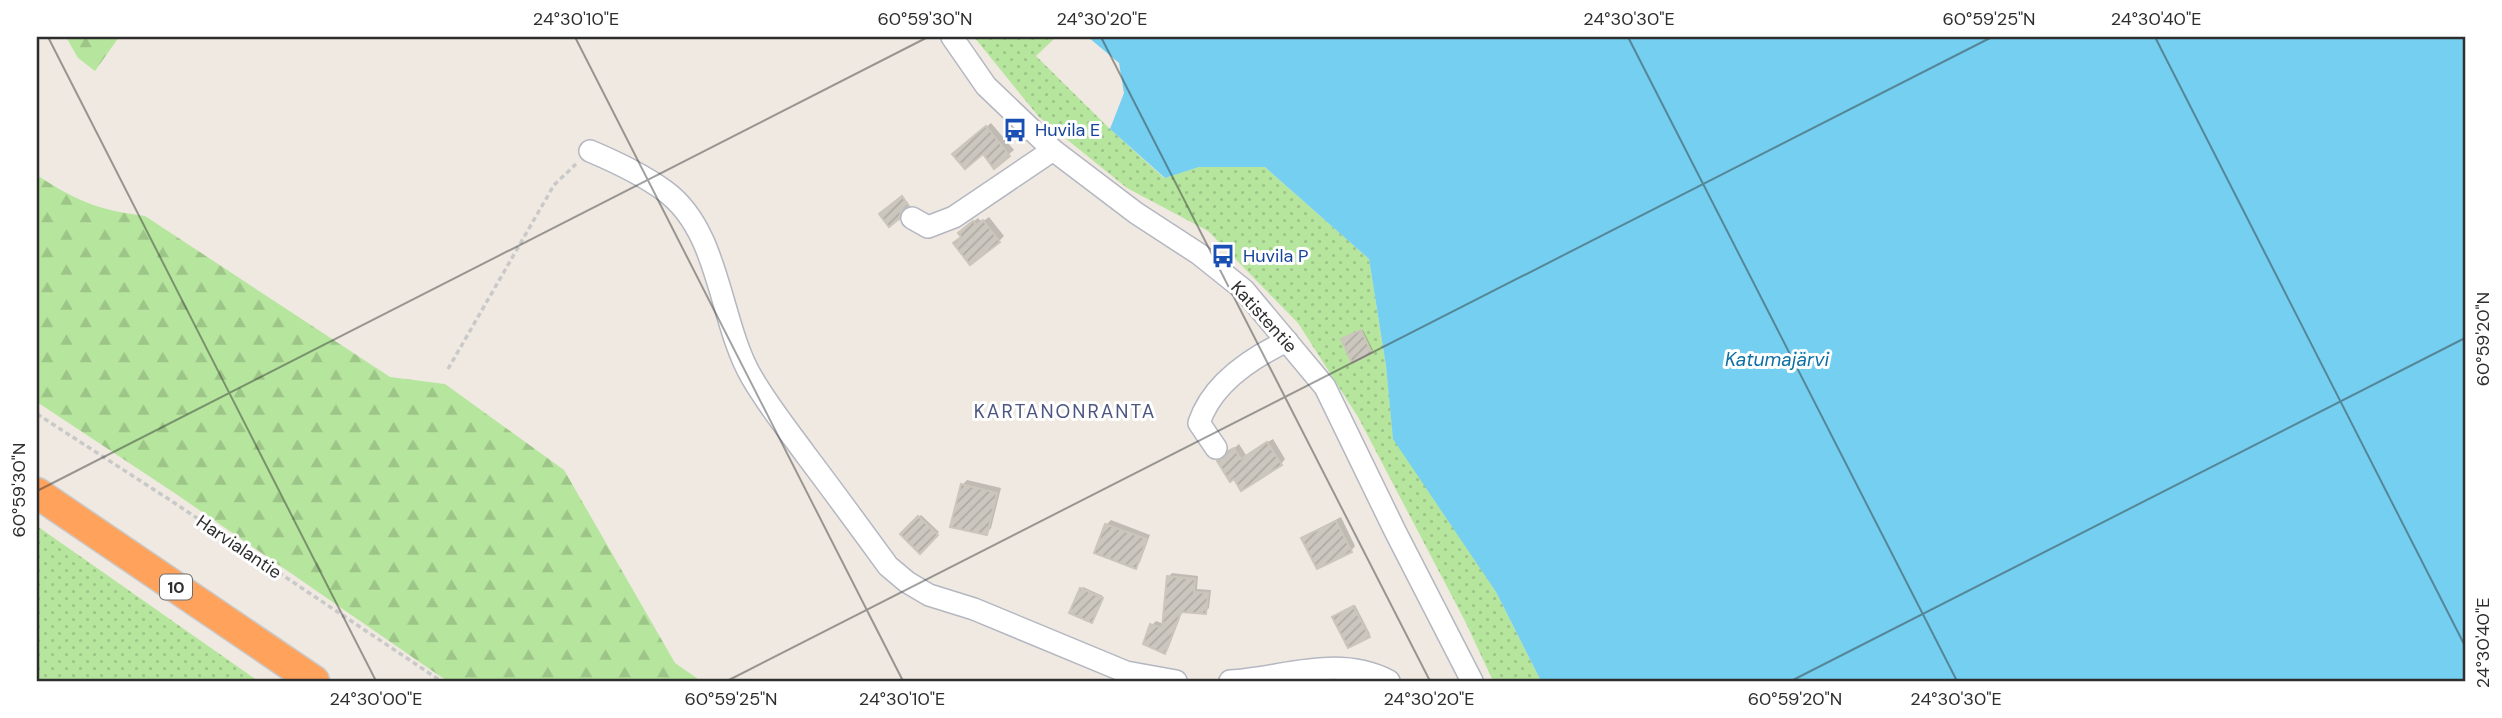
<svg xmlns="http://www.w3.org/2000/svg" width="2502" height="718" viewBox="0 0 2502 718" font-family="'DM Sans',sans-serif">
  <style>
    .grass { fill: url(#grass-dots) }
    .forest { fill: url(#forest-firs) }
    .water { fill: #75cff0 }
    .shadow { fill: #0003 }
    .building { fill: url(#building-hatch); stroke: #cbc5ba; stroke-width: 2 }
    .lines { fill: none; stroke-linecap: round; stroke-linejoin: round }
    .minor-casing { stroke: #b4b7c1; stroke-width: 24 }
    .highway-casing { stroke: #c9c9c9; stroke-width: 33 }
    .path { stroke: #c9c9c9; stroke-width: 3.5; stroke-dasharray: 5 3.5; stroke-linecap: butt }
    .minor { stroke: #fff; stroke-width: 21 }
    .highway { stroke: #ffa35c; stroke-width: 30 }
    .ticks { fill: none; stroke: #2e2e2e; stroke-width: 2; stroke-opacity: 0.45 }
    .labels { text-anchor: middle; stroke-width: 6; stroke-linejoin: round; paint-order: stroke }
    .shield { fill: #fff; stroke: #6d6d6d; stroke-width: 2 }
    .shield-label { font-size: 16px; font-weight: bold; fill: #2e2e2e }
    .transit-label { font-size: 18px; fill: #164399; stroke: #fff; text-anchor: start }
    .street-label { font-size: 18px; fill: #2e2e2e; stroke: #fff }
    .water-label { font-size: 19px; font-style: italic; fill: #0d6fa3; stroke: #fff }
    .neighbourhood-label { font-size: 19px; letter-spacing: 2px; fill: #4d5680; stroke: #fff }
    .neatline { fill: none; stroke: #2e2e2e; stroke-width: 2.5 }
    .ticks-label { font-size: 18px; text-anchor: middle; fill: #2e2e2e }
  </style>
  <defs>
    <pattern id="grass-dots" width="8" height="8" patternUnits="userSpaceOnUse" patternTransform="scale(1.75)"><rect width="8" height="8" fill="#b6e59e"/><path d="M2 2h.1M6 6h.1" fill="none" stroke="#9dc588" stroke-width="1.8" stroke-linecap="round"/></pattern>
    <pattern id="forest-firs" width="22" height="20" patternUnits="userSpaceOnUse" patternTransform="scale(1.75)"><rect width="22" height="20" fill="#b6e59e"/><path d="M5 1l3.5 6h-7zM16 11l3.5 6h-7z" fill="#9dc588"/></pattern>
    <pattern id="building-hatch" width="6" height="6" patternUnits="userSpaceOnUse" patternTransform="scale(1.75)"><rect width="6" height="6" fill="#cbc7bf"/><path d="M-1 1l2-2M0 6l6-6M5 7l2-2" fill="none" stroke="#afaba4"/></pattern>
  </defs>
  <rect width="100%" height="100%" fill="#efe9e1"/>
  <g class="grass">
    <polygon points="974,37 1056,37 1036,56 1110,129 1164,178 1199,167 1265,167 1369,259 1386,366 1393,435 1496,592 1541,681 1493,681 1465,621 1358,417 1298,323 1208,231 1127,188 1039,117"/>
    <polygon points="37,526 258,681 37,681"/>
  </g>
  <g class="forest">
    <polygon points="66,37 119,37 95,71 78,58"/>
    <path d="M 37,175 C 76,201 98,210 145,216 L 390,377 L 445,384 L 564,470 L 675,663 L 701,681 L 447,681 L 176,494 L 37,402 Z"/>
  </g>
  <polygon class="water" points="1088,37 2465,37 2465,681 1541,681 1496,592 1393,439 1386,366 1369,259 1265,167 1199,167 1165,178 1110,129 1124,93 1119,63"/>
  <g class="shadow">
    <polygon points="991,123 1014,150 994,166 983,152 959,150"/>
    <polygon points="989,217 1004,236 999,241 963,236 965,228 978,218 982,222"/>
    <polygon points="1363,330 1373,350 1371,352 1345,338"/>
    <polygon points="1273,439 1285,459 1281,464 1234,477 1219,461 1239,444 1246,455"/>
    <polygon points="967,480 1001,488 991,528 987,533 962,485"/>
    <polygon points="921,515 939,532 920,552 902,534"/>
    <polygon points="1341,517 1355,546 1351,551 1304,538 1308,534"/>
    <polygon points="1111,520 1150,535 1140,562 1136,567 1106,525"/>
    <polygon points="1172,573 1198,576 1197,589 1211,590 1209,608 1205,612 1183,610 1168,649 1164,652 1152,625 1156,621 1164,624 1168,577"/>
    <polygon points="1083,587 1103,596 1093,619 1081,589"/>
    <polygon points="1355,605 1370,634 1369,636 1335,616"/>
  </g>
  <g class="building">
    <polygon points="986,126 1010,156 994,169 983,154 965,169 952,154"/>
    <polygon points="902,196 909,206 901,211 899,219 889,227 879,214"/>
    <polygon points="983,220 1000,242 970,265 953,243 961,237 958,233 973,221 976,225"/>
    <polygon points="1361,330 1372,353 1352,363 1341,339"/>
    <polygon points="1267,442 1282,465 1241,491 1234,479 1230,482 1217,461 1224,458 1228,451 1234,448 1241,459"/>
    <polygon points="961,484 997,493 987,535 950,527"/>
    <polygon points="918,516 938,535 920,554 900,534"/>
    <polygon points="1336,521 1352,552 1317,569 1301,538"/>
    <polygon points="1105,524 1147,539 1136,569 1094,553"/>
    <polygon points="1167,576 1195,579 1194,592 1208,593 1206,614 1181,612 1165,654 1143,644 1150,624 1162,628"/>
    <polygon points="1080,588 1103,598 1092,623 1069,613"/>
    <polygon points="1353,606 1370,637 1348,648 1332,617"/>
  </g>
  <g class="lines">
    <g class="minor-casing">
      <g id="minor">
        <polyline points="952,37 986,86 1053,150 1136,213 1199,254 1244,290 1325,387 1395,531 1472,681"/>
        <path d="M 590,151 C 616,162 642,174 665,191 C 720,231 719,320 751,376 C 767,404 787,429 806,455 C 834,492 861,529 888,566 L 907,582 L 929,595 L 974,609 L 1126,672 L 1176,681"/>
        <polyline points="912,218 928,227 954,217 1053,150"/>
        <path d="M 1216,448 L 1199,423 C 1212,383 1251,358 1287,341"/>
        <path d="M 1230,681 C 1283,678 1338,654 1389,681"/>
      </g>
    </g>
    <g class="highway-casing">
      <polyline id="highway" points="37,493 314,681"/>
    </g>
    <g class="path">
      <polyline points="448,369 554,185 576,164"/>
      <polyline points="37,414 170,500 441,681"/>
    </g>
    <use href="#minor" class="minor"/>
    <use href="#highway" class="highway"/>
  </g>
  <path class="ticks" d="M 48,37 L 376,681M 575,37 L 903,681M 1101,37 L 1430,681M 1628,37 L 1957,681M 2155,37 L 2465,646M 37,491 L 928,37M 727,681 L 1992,37M 1791,681 L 2465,338"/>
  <defs>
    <g id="bus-bare" transform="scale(1.89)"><path d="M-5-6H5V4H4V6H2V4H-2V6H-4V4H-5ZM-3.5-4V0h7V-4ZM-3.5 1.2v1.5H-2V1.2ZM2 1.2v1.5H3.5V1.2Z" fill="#1a4fb4" stroke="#fff" stroke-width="2.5" paint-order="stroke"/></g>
  </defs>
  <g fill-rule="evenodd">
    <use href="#bus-bare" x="1015" y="130"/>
    <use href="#bus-bare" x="1223" y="256"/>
  </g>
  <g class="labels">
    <rect class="shield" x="160" y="574.5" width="32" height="25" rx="5"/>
    <g class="shield-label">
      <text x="176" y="593">10</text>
    </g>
    <g class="transit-label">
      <text x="1035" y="136">Huvila E</text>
      <text x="1243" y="262">Huvila P</text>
    </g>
    <g class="street-label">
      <text transform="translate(1264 317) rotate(48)" y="6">Katistentie</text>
      <text transform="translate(239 547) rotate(34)" y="6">Harvialantie</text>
    </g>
    <g class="water-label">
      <text x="1777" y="366">Katumajärvi</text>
    </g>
    <g class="neighbourhood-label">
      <text x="1065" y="418">KARTANONRANTA</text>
    </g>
  </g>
  <rect width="2502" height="718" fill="none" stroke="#ffffff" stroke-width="77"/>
  <rect x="38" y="38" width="2426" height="642" class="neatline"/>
  <g class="ticks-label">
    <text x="576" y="25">24°30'10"E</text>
    <text x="925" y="25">60°59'30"N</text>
    <text x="1102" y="25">24°30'20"E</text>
    <text x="1629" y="25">24°30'30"E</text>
    <text x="1989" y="25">60°59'25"N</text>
    <text x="2156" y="25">24°30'40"E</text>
    <text transform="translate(2483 339) rotate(-90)" y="6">60°59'20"N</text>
    <text transform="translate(19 490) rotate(-90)" y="6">60°59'30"N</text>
    <text transform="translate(2483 643) rotate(-90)" y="6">24°30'40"E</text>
    <text x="376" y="705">24°30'00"E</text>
    <text x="731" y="705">60°59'25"N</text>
    <text x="902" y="705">24°30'10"E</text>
    <text x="1429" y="705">24°30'20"E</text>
    <text x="1795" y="705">60°59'20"N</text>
    <text x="1956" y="705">24°30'30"E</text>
  </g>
</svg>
